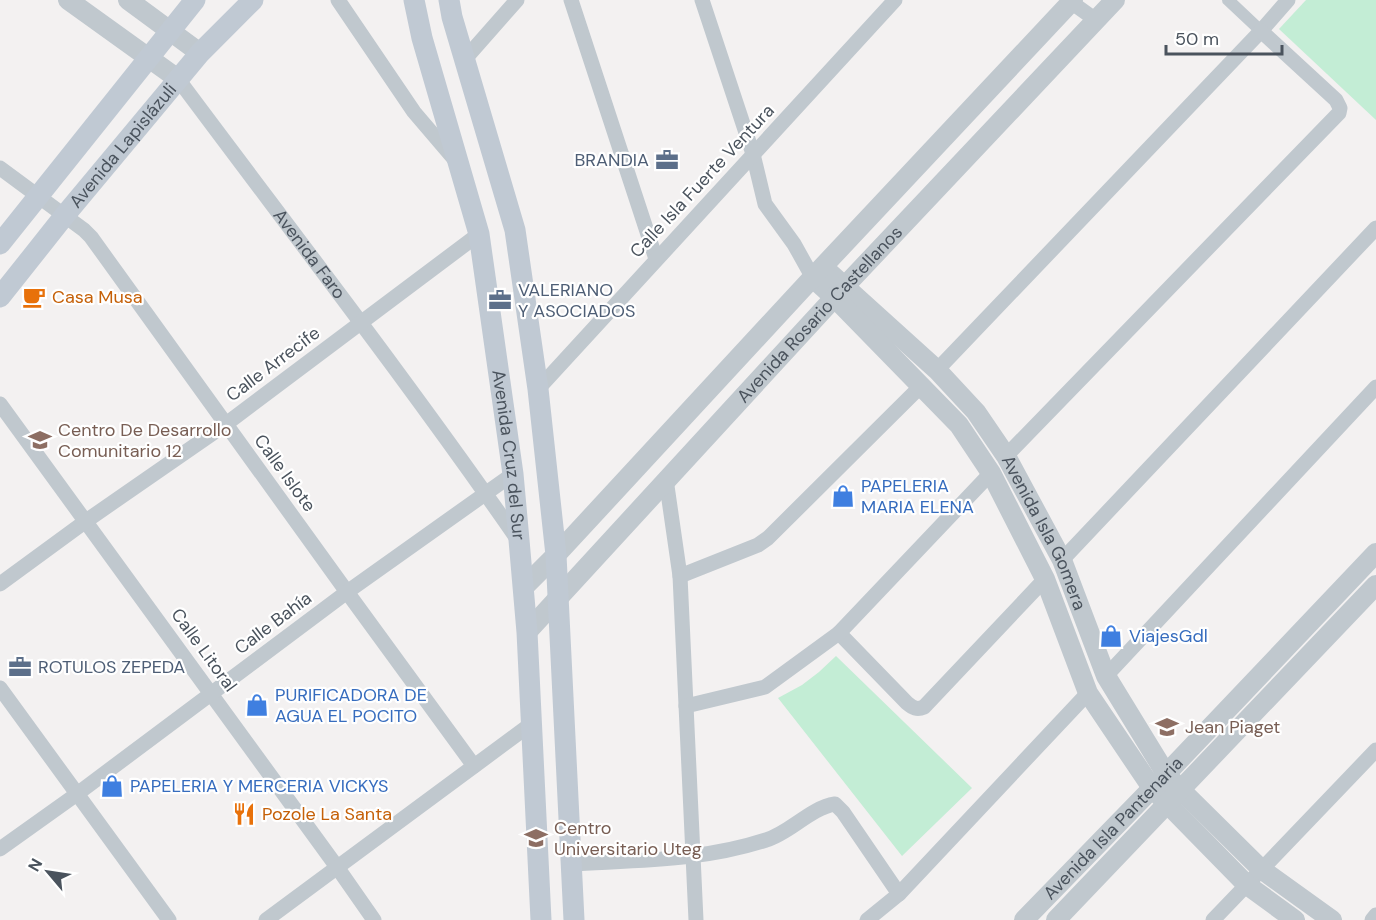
<svg xmlns="http://www.w3.org/2000/svg" width="1376" height="920" viewBox="0 0 1376 920" font-family="'DM Sans',sans-serif">
  <style>
    .green { fill: #c3edd5 }
    .lines { fill: none; stroke-linecap: round; stroke-linejoin: round }
    .pedestrian { stroke: #c0c8ce; stroke-width: 12 }
    .minor { stroke: #c0c8ce; stroke-width: 15 }
    .tertiary { stroke: #c0c8ce; stroke-width: 20 }
    .secondary { stroke: #c0c9d3; stroke-width: 21 }
    .labels { text-anchor: middle; stroke-width: 4.5; stroke-linejoin: round; paint-order: stroke }
    .street-label { font-size: 18px; fill: #4a535d; stroke: #fff }
    .service-label { font-size: 18px; fill: #4e5e75; stroke: #fff; text-anchor: start }
    .food-label { font-size: 18px; fill: #c56008; stroke: #fff; text-anchor: start }
    .education-label { font-size: 18px; fill: #785e54; stroke: #fff; text-anchor: start }
    .shop-label { font-size: 18px; fill: #366cbe; stroke: #fff; text-anchor: start }
  </style>
  <rect width="100%" height="100%" fill="#f3f1f1"/>
  <g class="green">
    <polygon points="1306,0 1376,0 1376,120 1279,29"/>
    <polygon points="836,656 972,788 902,856 778,698 802,685 819,672"/>
  </g>
  <g class="lines">
    <polyline class="pedestrian" points="1228,0 1261,31"/>
    <g class="minor">
      <polyline points="338,0 414,112 455,160"/>
      <polyline points="571,0 656,259"/>
      <polyline points="702,0 753,154 765,204 794,244 813,278"/>
      <polyline points="1068,0 1096,20"/>
      <polyline points="465,59 517,0"/>
      <path id="s1" d="M 178,79 C 292,232 409,383 518,540"/>
      <polyline points="0,168 84,230 91,237 347,592 474,766"/>
      <polyline points="937,370 1261,31 1288,0"/>
      <polyline points="538,389 895,0"/>
      <polyline points="0,404 337,867 374,920"/>
      <polyline points="1006,456 1339,113 1340,108 1336,100 1261,31"/>
      <polyline points="666,479 680,576 696,920"/>
      <polyline points="1062,560 1376,228"/>
      <polyline points="680,576 758,545 768,538 921,386"/>
      <polyline points="0,584 86,521 226,424 479,234"/>
      <path d="M 839,633 L 907,703 C 913,708 917,710 924,707 L 1045,579"/>
      <polyline points="1106,676 1376,387"/>
      <polyline points="0,688 169,920"/>
      <polyline points="686,706 765,687 839,633 991,473"/>
      <polyline points="0,849 77,794 347,592 513,474"/>
      <path d="M 571,864 C 638,860 702,861 766,840 C 790,833 810,808 835,804 L 843,812 L 899,894"/>
      <polyline points="266,920 531,724"/>
      <polyline points="867,920 899,894 1088,693"/>
      <polyline points="1213,920 1376,750"/>
      <polyline points="1372,920 1376,915"/>
    </g>
    <g class="tertiary">
      <polyline points="68,0 178,79"/>
      <polyline points="128,0 200,53"/>
      <path id="s2" d="M 823,267 L 937,370 L 976,412 L 1006,456 L 1062,560 L 1106,676 L 1166,774 L 1180,789 L 1261,869 L 1332,920"/>
      <polyline points="813,278 835,298 959,425 991,473 1045,579 1088,693 1152,788 1247,885 1295,920"/>
      <polyline points="523,588 556,555 814,276 1073,0"/>
      <path id="s3" d="M 527,632 L 845,286 L 1115,0"/>
      <path id="s4" d="M 1024,920 L 1166,774 L 1376,553"/>
      <polyline points="1056,920 1376,585"/>
    </g>
    <g class="secondary">
      <path id="s5" d="M 414,0 L 422,38 L 479,234 L 513,474 L 519,540 L 527,632 L 541,920"/>
      <polyline points="449,0 452,17 515,230 538,389 556,555 574,920"/>
      <polyline points="0,244 195,0"/>
      <path id="s6" d="M 0,297 L 65,215 L 200,53 L 253,0"/>
    </g>
  </g>
  <defs>
    <g id="office-bare" transform="scale(1.8)"><path d="M-6-3h4V-5.5h4V-3h4V5H-6ZM-1-4.5V-3h2v-1.5ZM-6 0V1H6V0Z" fill="#5c6f8a" stroke="#fff" stroke-width="2.5" paint-order="stroke"/></g>
    <g id="cafe-bare" transform="scale(1.8)"><path d="M-5.5-4.5H6V0H3Q3 3.5 0 3.5H-2.5Q-5.5 3.5-5.5 0ZM3-3.2v2h1.7v-2ZM-6 4.5H4V6H-6Z" fill="#e8710a" stroke="#fff" stroke-width="2.5" paint-order="stroke"/></g>
    <g id="school-bare" transform="scale(1.8)"><path d="M0-5L7-2L0 1L-7-2ZM-4 1L0 2.5L4 1V4Q0 6-4 4Z" fill="#8d6e63" stroke="#fff" stroke-width="2.5" paint-order="stroke"/></g>
    <g id="shop-bare" transform="scale(1.8)"><path d="M-5-2.5h2.3a2.7 3.5 0 0 1 5.4 0H5L5.5 6h-11ZM-1.5-2.5h3a1.5 2.3 0 0 0-3 0Z" fill="#3f7fe0" stroke="#fff" stroke-width="2.5" paint-order="stroke"/></g>
    <g id="restaurant-bare" transform="scale(1.8)"><path d="M-5-6h1v4h1v-4h1v4h1v-4h1v5L-1.5 .5V6h-2V.5L-5-1ZM5-6V6H3V1.5H1.5Q1.5-4 5-6Z" fill="#e8710a" stroke="#fff" stroke-width="2.5" paint-order="stroke"/></g>
    <g id="university-bare" transform="scale(1.8)"><path d="M0-5L7-2L0 1L-7-2ZM-4 1L0 2.5L4 1V4Q0 6-4 4Z" fill="#8d6e63" stroke="#fff" stroke-width="2.5" paint-order="stroke"/></g>
  </defs>
  <g fill-rule="evenodd">
    <use href="#office-bare" x="667" y="160"/>
    <use href="#cafe-bare" x="34" y="297"/>
    <use href="#office-bare" x="500" y="300"/>
    <use href="#school-bare" x="40" y="440"/>
    <use href="#shop-bare" x="843" y="496"/>
    <use href="#shop-bare" x="1111" y="636"/>
    <use href="#office-bare" x="20" y="667"/>
    <use href="#shop-bare" x="257" y="705"/>
    <use href="#school-bare" x="1167" y="727"/>
    <use href="#shop-bare" x="112" y="786"/>
    <use href="#restaurant-bare" x="244" y="814"/>
    <use href="#university-bare" x="536" y="838"/>
  </g>
  <g class="labels">
    <g class="street-label">
      <text dy="6" stroke="none"><textPath href="#s6" startOffset="195">Avenida Lapislázuli</textPath></text>
      <text transform="translate(702 181) rotate(-47)" y="6">Calle Isla Fuerte Ventura</text>
      <text dy="6" stroke="none"><textPath href="#s1" startOffset="219">Avenida Faro</textPath></text>
      <text dy="6" stroke="none"><textPath href="#s3" startOffset="432">Avenida Rosario Castellanos</textPath></text>
      <text transform="translate(273 364) rotate(-37)" y="6">Calle Arrecife</text>
      <text dy="6" stroke="none"><textPath href="#s5" startOffset="466">Avenida Cruz del Sur</textPath></text>
      <text transform="translate(285 473) rotate(54)" y="6">Calle Islote</text>
      <text dy="6" stroke="none"><textPath href="#s2" startOffset="350">Avenida Isla Gomera</textPath></text>
      <text transform="translate(273 623) rotate(-37)" y="6">Calle Bahía</text>
      <text transform="translate(204 650) rotate(54)" y="6">Calle Litoral</text>
      <text dy="6" stroke="none"><textPath href="#s4" startOffset="128">Avenida Isla Pantenaria</textPath></text>
    </g>
    <g class="service-label">
      <text x="649" y="166" text-anchor="end">BRANDIA</text>
      <text x="518" y="296">VALERIANO<tspan x="518" dy="21">Y ASOCIADOS</tspan></text>
      <text x="38" y="673">ROTULOS ZEPEDA</text>
    </g>
    <g class="food-label">
      <text x="52" y="303">Casa Musa</text>
      <text x="262" y="820">Pozole La Santa</text>
    </g>
    <g class="education-label">
      <text x="58" y="436">Centro De Desarrollo<tspan x="58" dy="21">Comunitario 12</tspan></text>
      <text x="1185" y="733">Jean Piaget</text>
      <text x="554" y="834">Centro<tspan x="554" dy="21">Universitario Uteg</tspan></text>
    </g>
    <g class="shop-label">
      <text x="861" y="492">PAPELERIA<tspan x="861" dy="21">MARIA ELENA</tspan></text>
      <text x="1129" y="642">ViajesGdl</text>
      <text x="275" y="701">PURIFICADORA DE<tspan x="275" dy="21">AGUA EL POCITO</tspan></text>
      <text x="130" y="792">PAPELERIA Y MERCERIA VICKYS</text>
    </g>
  </g>
  <g transform="translate(48 872) rotate(299)" stroke="#ffffff" stroke-width="4.5" paint-order="stroke">
  <path d="M0-4.5L10 22L0 15L-10 22Z" fill="#4a535d"/>
  <text y="-9" font-size="16" font-weight="bold" text-anchor="middle" fill="#4a535d">N</text>
  </g>
  <path d="M1166 45v9h116v-9" fill="none" stroke="#4a535d" stroke-width="3"/>
  <text x="1175" y="45" font-size="18" fill="#4a535d" stroke="#ffffff" stroke-width="4.5" paint-order="stroke">50 m</text>
</svg>
